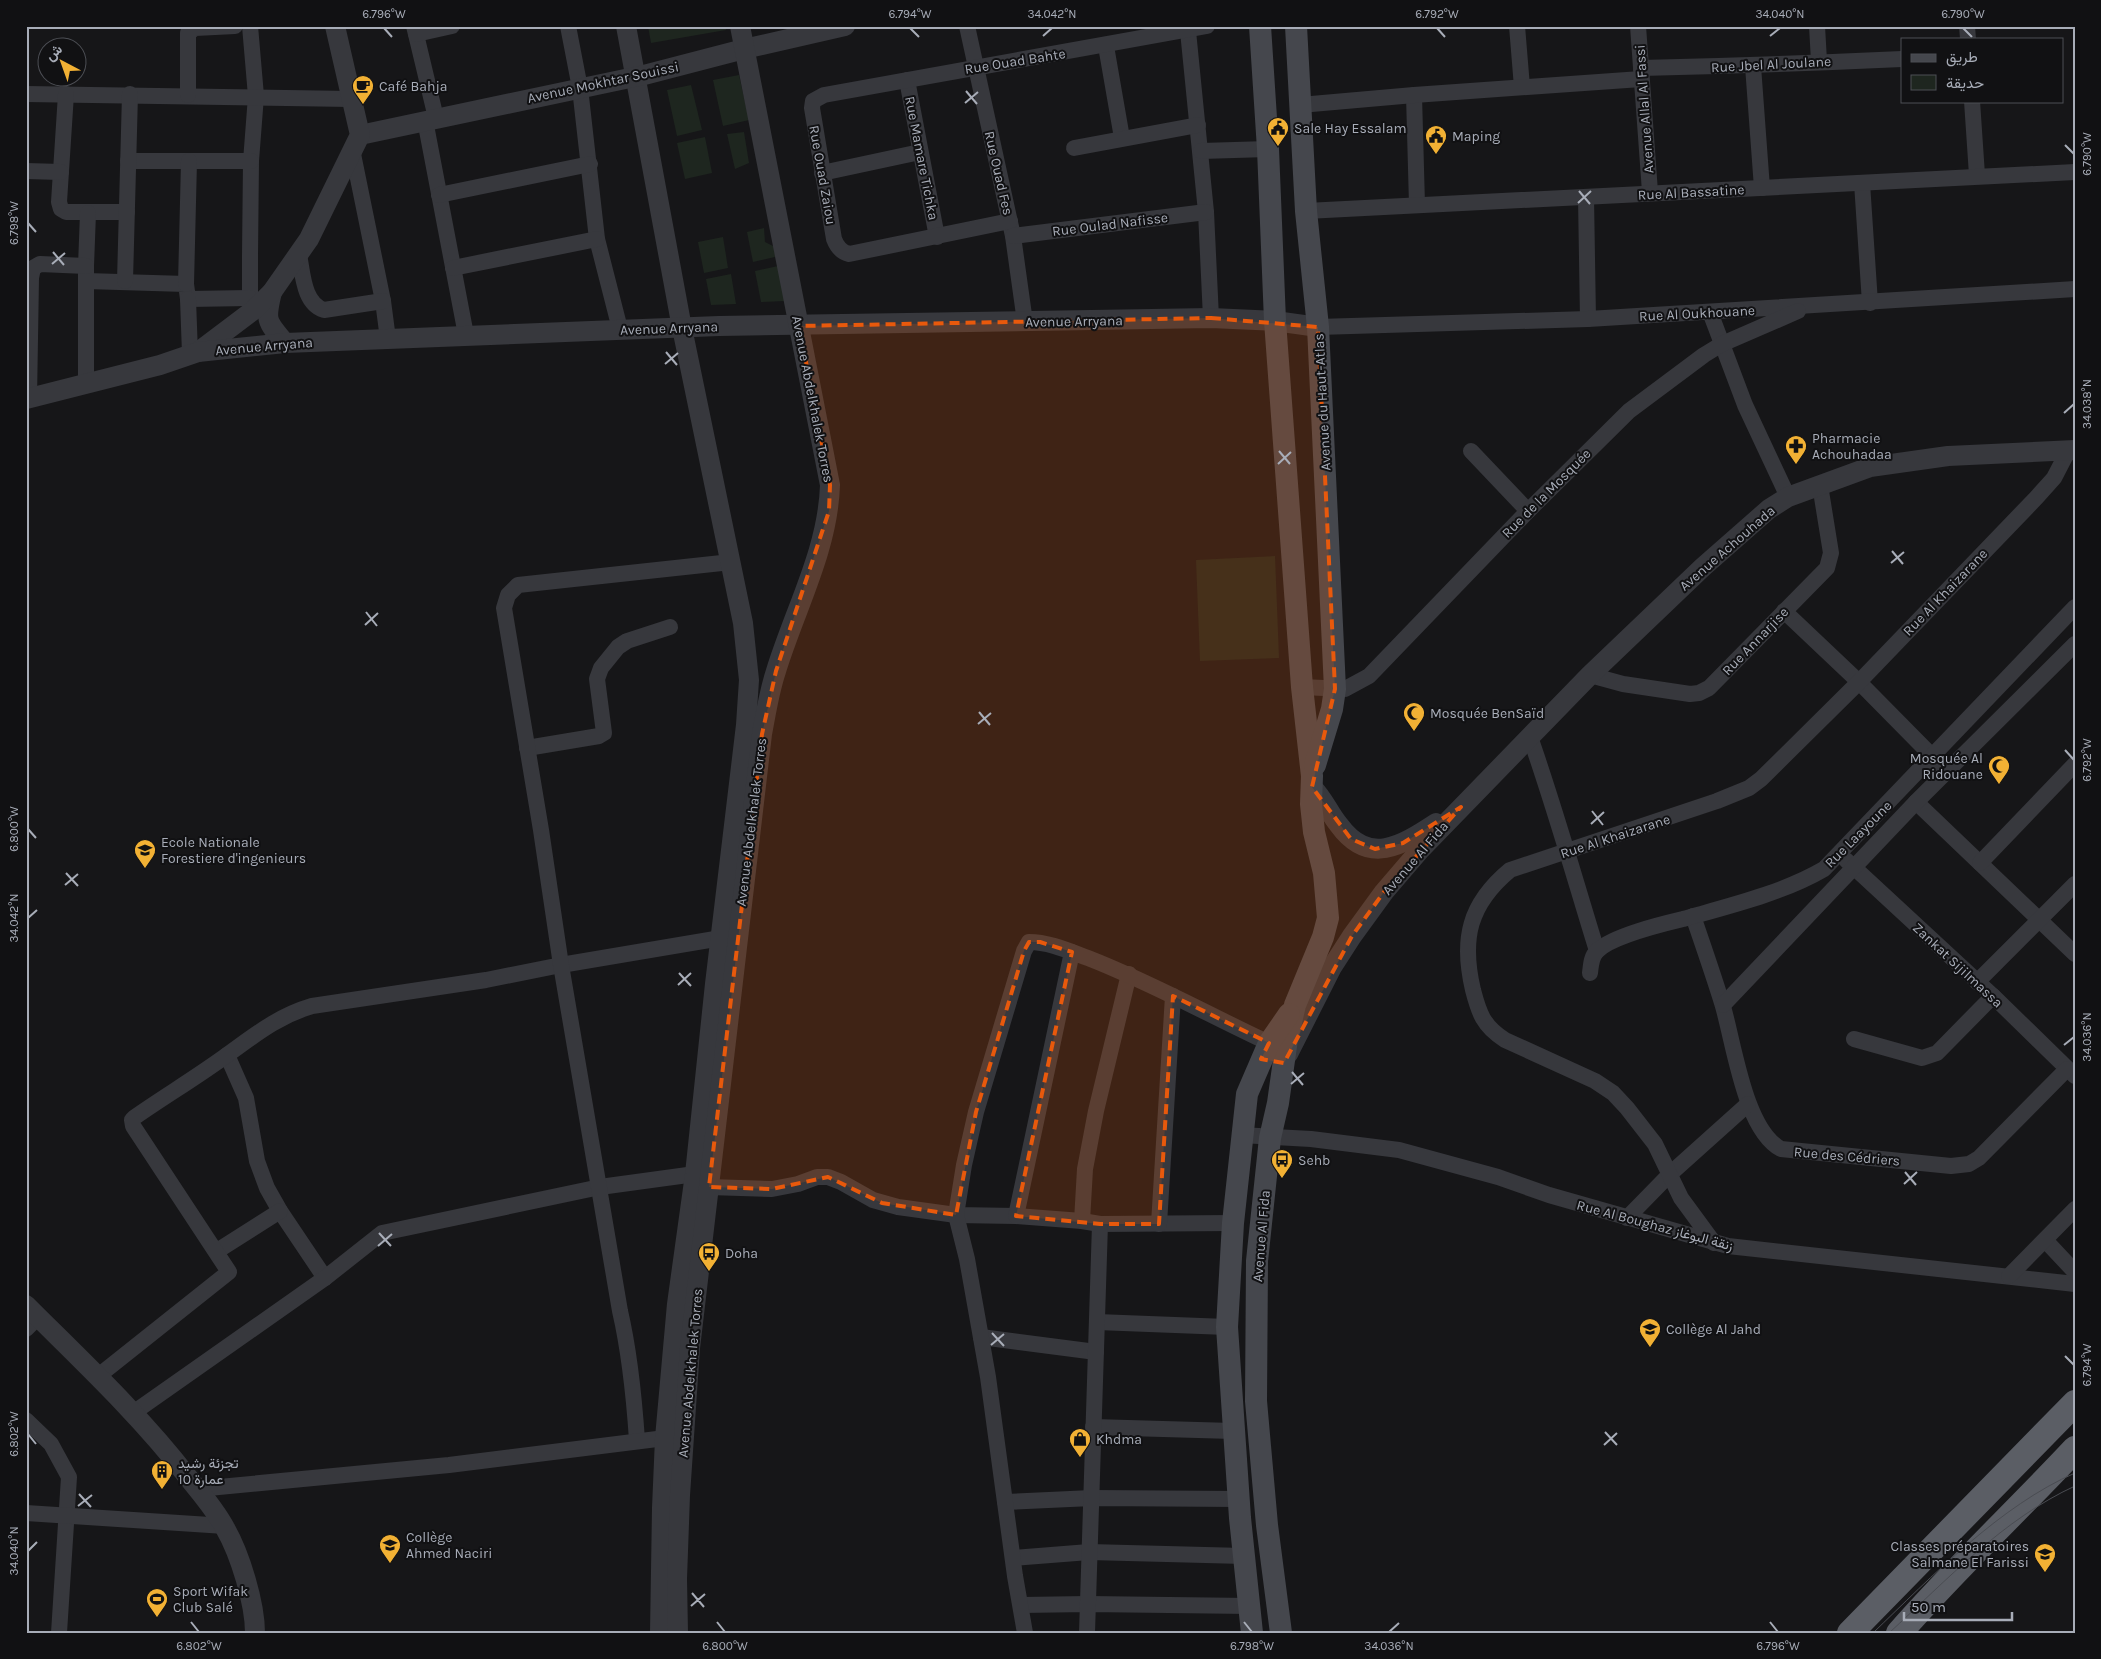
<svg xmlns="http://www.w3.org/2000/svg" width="2101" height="1659" viewBox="0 0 2101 1659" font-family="Karla,Vazirmatn,sans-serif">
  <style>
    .green { fill: #1e261f }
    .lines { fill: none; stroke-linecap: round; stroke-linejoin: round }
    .minor { stroke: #37383d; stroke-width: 16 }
    .tertiary { stroke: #37383d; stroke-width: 20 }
    .secondary { stroke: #45474d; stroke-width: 22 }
    .trunk { stroke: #5b5e65; stroke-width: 26 }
    .tram { stroke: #4a4c52; stroke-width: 1 }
    .marked { fill: #e8590c; fill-opacity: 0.2; stroke: #e8590c; stroke-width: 4; stroke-dasharray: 10 6; stroke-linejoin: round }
    .ticks { fill: none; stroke: #a8adb8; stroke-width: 2 }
    .labels { text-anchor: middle; stroke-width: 4; stroke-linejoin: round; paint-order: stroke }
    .street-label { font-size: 14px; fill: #a8adb8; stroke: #111113 }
    .poi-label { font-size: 14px; fill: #a8adb8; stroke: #111113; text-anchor: start }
    .neatline { fill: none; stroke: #a8adb8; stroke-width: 2 }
    .ticks-label { font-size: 12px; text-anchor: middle; fill: #a8adb8 }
  </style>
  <rect width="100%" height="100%" fill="#161618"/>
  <g class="green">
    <polygon points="648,26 725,26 726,30 651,43"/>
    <polygon points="739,75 749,120 723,126 713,80"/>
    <polygon points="691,85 702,130 677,136 667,90"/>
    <polygon points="744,132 749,163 735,169 727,134"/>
    <polygon points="705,137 712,173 685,179 677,143"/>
    <polygon points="764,228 765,242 777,248 779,256 753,262 747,232"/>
    <polygon points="723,237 728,268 704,273 698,242"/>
    <polygon points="778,266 785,301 761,302 755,271"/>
    <polygon points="731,274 736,304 711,305 706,279"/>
    <polygon points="1275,556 1279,658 1200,661 1196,560"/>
  </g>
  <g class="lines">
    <g class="minor">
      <polyline points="250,26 256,96 251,161 250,255 250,298 255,309"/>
      <polyline points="414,26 436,118"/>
      <polyline points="568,26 580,88 597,239 620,329"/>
      <polyline points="967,26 1013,236 1025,322"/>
      <polyline points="1517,26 1522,87"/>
      <polyline points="1638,26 1650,192"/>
      <polyline points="1817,26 1819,61"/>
      <polyline points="1967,26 1968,39"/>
      <polyline points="1188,31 1206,212 1211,318"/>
      <polyline points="416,34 452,26"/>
      <polyline points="1106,46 1122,138"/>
      <polyline points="1753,66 1762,188"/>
      <path d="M 1641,68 C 1728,66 1815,63 1902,59"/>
      <polyline points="907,80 937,237"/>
      <polyline points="26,94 351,99"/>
      <polyline points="66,94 59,202 61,209 66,212 127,212"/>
      <polyline points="188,95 188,33 195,28 235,26"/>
      <polyline points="1414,95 1417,205"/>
      <polyline points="1972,101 1977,175"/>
      <polyline points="1300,105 1414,95 1641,79"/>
      <polyline points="425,120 466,335"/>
      <polyline points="1074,148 1198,125"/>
      <polyline points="352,149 383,301 388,339"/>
      <polyline points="1201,151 1268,149"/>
      <polyline points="128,161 251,161"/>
      <polyline points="26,171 61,172"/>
      <polyline points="822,173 920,152"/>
      <polyline points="1862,183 1870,303"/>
      <polyline points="439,195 590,164"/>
      <polyline points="1586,197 1588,319"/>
      <polyline points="1306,211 2075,172"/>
      <path d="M 1010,221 L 849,254 C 841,252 837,247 834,239 L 812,108 L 813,101 L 824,95 L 1207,26"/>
      <polyline points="1013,236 1206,212"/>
      <path d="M 299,255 C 303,273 303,303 324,310 L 383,301"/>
      <polyline points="453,268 597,239"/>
      <polyline points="86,281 186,284 188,299 250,298"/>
      <polyline points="125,281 130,94"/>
      <polyline points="186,284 189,161"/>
      <polyline points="188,299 190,354"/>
      <polyline points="1710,312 1745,405 1788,497"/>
      <polyline points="1318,327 1588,319 2075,289"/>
      <polyline points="86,384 86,266 88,213"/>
      <polyline points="29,399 31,278 33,268 40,264 86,266"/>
      <polyline points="1471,451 1528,511"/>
      <polyline points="1784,611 1859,682 1940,764"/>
      <polyline points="1590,675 1623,684 1690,694 1699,693 1709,688 1827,568 1831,553 1820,485"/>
      <polyline points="1302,687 1345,689 1369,676 1528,511 1629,411 1704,355 1722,344 1798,311"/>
      <path d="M 1530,737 C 1555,808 1575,880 1597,951"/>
      <polyline points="527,748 599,736 604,733 597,679 601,668 618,647 627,641 670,627"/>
      <polyline points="1916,802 2075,954"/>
      <polyline points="1846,860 1993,996 2075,1076"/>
      <polyline points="1980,863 2075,764"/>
      <path d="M 1693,916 C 1703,945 1713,974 1722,1003 C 1734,1042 1744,1129 1781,1149 L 1951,1166 L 1969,1164 L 1979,1158 L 2067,1069"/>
      <path d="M 1590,973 C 1591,965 1591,957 1597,951 C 1612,936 1662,924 1683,919 C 1729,906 1783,893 1824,869 L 2075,607"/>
      <polyline points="1977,982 2075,884"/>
      <polyline points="1723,1005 1916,802 2075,644"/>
      <polyline points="1854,1039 1922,1058 1937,1053 1993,996"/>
      <polyline points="227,1055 246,1098 257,1161 267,1188 280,1211 325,1278"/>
      <polyline points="1241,1135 1311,1139 1399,1150 1498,1177 1549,1195 1728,1246 2075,1284"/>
      <polyline points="709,1187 772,1189 798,1184 817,1177 828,1177 841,1182 873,1200 898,1207 956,1215 1016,1216 1082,1221 1100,1224 1233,1223"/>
      <polyline points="1016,1216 1072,952"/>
      <polyline points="1627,1218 1670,1174 1748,1104"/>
      <polyline points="1082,1221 1085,1169 1096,1111 1129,974"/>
      <polyline points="1159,1224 1173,996"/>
      <polyline points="2045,1240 2075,1272"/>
      <path d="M 1714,1243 L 1681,1198 L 1655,1144 L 1627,1108 L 1613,1093 L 1595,1081 L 1505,1040 C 1483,1026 1479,1013 1473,990 C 1461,939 1469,904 1510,870 L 1717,801 L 1749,788 L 1761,779 L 1859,682 L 2037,497 L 2054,478 L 2068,451"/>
      <polyline points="217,1251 280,1211"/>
      <polyline points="2009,1276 2075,1209"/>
      <polyline points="1097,1322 1227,1327"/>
      <polyline points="26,1329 38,1317"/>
      <polyline points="981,1337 1096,1352"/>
      <path d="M 97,1377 L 229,1272 L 133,1126 L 132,1120 L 135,1117 C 165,1096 197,1077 227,1055 C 255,1035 278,1016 312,1006 L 486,980 L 561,965 L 721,938"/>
      <polyline points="133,1413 325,1278 382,1233 600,1187 695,1174"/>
      <polyline points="26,1420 51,1444 69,1477 59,1633"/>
      <polyline points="1093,1427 1233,1431"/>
      <path d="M 637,1440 C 634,1396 630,1354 620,1311 L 561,965 L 541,830 L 504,608 L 508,595 L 518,585 L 731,562"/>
      <polyline points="198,1489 449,1465 665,1438"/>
      <polyline points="1005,1502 1092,1498 1238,1499"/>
      <polyline points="26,1513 225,1526"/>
      <polyline points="1013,1558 1089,1552 1244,1556"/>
      <polyline points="1021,1605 1088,1604 1250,1606"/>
      <path d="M 1025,1633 L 1015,1576 L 988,1377 L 967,1259 L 956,1215 L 964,1165 L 976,1112 L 1024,951 L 1029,942 C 1049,942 1069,951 1088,958 C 1150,982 1209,1015 1269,1043"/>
      <polyline points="1087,1633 1100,1224"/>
    </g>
    <g class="tertiary">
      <polyline points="626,26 682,328 743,623 749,680 746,725 715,984 695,1174 677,1304 665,1438 662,1508 660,1633"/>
      <polyline points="360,135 644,75 744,49 845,26"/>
      <path d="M 272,292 C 265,320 266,321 285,343"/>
      <polyline points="198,352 255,309 272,292 309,239 360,135 335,26"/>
      <polyline points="26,399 160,365 198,352 285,343 719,326 1211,318 1275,321 1318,327"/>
      <path d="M 1312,787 C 1325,800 1328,812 1339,825 C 1369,866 1401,846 1436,823"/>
      <polyline points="1288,1054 1332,967 1352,936 1384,892 1420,850 1590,675 1703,567 1769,509 1788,497 1870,467 1948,456 2075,450"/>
      <path d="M 26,1305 C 81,1360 139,1414 187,1476 C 200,1492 215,1509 225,1528 C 240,1554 255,1603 255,1633"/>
      <path d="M 678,1633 L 677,1579 L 680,1495 L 690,1348 L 762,734 C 766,713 769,692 776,671 C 795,609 828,550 830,485 L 740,26"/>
    </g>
    <g class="secondary">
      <polyline points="1260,26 1268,149 1275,321 1302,687 1312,776 1311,804 1314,832 1324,873 1328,918 1323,937 1295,1005 1287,1039 1278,1103 1270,1138 1257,1261 1256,1401 1267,1525 1281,1633"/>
      <polyline points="1296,26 1306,211 1318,327 1335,689 1332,709 1315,765"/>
      <polyline points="1252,1633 1240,1518 1227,1327 1233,1223 1247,1094 1269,1043 1289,1014"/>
    </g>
    <g class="trunk">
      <polyline points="1850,1633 2075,1403"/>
      <path d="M 1899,1633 C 1955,1569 2017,1511 2075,1449"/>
    </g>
    <g class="tram">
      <path d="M 1873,1633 C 1931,1577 2001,1505 2075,1473"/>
      <path d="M 1889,1633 C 1947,1580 2003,1519 2075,1486"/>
    </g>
  </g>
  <path class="marked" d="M 1211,318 L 1318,327 L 1335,689 L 1312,787 L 1351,839 L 1375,849 L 1403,843 L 1461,807 L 1384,892 L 1352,936 L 1284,1063 L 1261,1059 L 1269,1043 L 1173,996 L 1159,1224 L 1100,1224 L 1016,1216 L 1072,952 L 1040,942 L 1029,942 L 1024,951 L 976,1112 L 956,1215 L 882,1203 L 828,1177 L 772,1189 L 709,1187 L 762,734 L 776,671 L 829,511 L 830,485 L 799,326 Z"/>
  <path class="ticks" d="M 384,28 L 392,37M 910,28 L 919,37M 1437,28 L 1445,37M 1963,28 L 1972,37M 1043,36 L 1052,28M 1770,36 L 1780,28M 966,91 L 977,104M 965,103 L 978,92M 2065,145 L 2074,154M 1579,191 L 1590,204M 1578,203 L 1591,191M 28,223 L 36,232M 53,252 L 64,265M 52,264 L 65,253M 666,352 L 677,365M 665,364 L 678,353M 2064,413 L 2074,404M 1279,451 L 1290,464M 1278,464 L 1291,452M 1892,551 L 1903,564M 1891,563 L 1904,552M 366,612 L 377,626M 365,625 L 378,613M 979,712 L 990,725M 978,724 L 991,713M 2065,750 L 2074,760M 1592,811 L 1603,825M 1591,824 L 1604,812M 28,829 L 36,838M 66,873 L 78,886M 65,885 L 78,874M 28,918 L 37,910M 679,973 L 691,986M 678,985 L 691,973M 2064,1045 L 2074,1037M 1292,1072 L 1303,1085M 1291,1084 L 1304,1073M 1905,1172 L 1916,1185M 1904,1184 L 1917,1172M 379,1233 L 391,1246M 378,1246 L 392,1234M 992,1333 L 1004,1346M 991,1345 L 1004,1334M 2065,1356 L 2074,1365M 1605,1432 L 1617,1445M 28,1434 L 36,1444M 1604,1445 L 1617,1433M 79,1494 L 91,1507M 78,1506 L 92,1495M 28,1551 L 37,1542M 692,1593 L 704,1607M 691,1606 L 705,1594M 191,1622 L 199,1632M 717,1622 L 725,1632M 1244,1622 L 1252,1632M 1770,1622 L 1778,1632M 1389,1632 L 1399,1623"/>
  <defs>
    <g id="cafe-pin" transform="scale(1.125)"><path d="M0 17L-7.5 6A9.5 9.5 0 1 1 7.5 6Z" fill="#f2b134" stroke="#111113"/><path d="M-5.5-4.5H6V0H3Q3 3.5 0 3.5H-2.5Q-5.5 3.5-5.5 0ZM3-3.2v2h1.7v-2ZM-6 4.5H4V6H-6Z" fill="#111"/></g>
    <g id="civic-pin" transform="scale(1.125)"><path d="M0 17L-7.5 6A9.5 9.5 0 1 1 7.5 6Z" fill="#f2b134" stroke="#111113"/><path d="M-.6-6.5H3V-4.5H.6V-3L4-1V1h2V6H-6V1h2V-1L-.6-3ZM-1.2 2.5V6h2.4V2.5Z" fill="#111"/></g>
    <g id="pharmacy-pin" transform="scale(1.125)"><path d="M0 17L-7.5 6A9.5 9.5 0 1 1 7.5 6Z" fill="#f2b134" stroke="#111113"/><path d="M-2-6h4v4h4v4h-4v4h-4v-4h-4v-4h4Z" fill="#111"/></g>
    <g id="mosque-pin" transform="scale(1.125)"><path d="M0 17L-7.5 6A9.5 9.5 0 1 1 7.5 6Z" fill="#f2b134" stroke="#111113"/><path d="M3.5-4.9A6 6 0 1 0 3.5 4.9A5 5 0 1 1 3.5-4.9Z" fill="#111"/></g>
    <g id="university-pin" transform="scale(1.125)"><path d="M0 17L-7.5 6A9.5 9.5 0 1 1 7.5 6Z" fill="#f2b134" stroke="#111113"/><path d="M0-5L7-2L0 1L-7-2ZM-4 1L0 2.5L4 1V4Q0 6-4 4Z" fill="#111"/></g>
    <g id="bus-pin" transform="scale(1.125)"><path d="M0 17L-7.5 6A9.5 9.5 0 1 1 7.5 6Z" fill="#f2b134" stroke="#111113"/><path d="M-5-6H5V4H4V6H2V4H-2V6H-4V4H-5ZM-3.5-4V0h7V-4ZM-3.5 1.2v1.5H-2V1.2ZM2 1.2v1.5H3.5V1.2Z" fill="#111"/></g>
    <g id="school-pin" transform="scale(1.125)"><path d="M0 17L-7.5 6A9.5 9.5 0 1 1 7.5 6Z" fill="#f2b134" stroke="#111113"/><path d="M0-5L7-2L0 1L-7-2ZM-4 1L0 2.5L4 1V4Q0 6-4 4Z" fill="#111"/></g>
    <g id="shop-pin" transform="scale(1.125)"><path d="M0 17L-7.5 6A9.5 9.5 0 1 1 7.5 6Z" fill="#f2b134" stroke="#111113"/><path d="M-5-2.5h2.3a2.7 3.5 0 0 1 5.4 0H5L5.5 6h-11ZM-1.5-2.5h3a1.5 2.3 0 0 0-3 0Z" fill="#111"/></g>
    <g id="building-pin" transform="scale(1.125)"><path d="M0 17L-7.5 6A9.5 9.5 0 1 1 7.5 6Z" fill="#f2b134" stroke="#111113"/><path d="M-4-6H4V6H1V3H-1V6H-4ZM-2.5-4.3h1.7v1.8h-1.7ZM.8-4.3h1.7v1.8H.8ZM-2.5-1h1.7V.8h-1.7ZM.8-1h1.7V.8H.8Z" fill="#111"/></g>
    <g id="stadium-pin" transform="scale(1.125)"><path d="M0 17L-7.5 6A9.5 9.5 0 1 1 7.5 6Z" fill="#f2b134" stroke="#111113"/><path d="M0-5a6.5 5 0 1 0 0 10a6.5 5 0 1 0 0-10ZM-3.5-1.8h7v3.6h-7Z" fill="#111"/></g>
  </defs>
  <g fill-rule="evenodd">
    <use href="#cafe-pin" x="363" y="86"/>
    <use href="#civic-pin" x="1278" y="128"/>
    <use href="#civic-pin" x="1436" y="136"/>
    <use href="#pharmacy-pin" x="1796" y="446"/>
    <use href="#mosque-pin" x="1414" y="713"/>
    <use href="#mosque-pin" x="1999" y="766"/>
    <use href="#university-pin" x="145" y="850"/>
    <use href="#bus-pin" x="1282" y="1160"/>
    <use href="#bus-pin" x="709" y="1253"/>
    <use href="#school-pin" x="1650" y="1329"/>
    <use href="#shop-pin" x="1080" y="1439"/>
    <use href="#building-pin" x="162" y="1471"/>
    <use href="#school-pin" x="390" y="1545"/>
    <use href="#school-pin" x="2045" y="1554"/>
    <use href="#stadium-pin" x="157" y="1599"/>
  </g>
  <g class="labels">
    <g class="street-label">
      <text transform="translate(1015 61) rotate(-9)" y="5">Rue Ouad Bahte</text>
      <text transform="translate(1771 64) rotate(-3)" y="5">Rue Jbel Al Joulane</text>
      <text transform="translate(603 82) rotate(-12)" y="5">Avenue Mokhtar Souissi</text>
      <text transform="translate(1644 109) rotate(-94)" y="5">Avenue Allal Al Fassi</text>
      <text transform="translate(922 158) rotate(79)" y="5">Rue Mamare Tichka</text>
      <text transform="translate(999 173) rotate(77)" y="5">Rue Ouad Fes</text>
      <text transform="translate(823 175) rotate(80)" y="5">Rue Ouad Zaiou</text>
      <text transform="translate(1691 192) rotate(-3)" y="5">Rue Al Bassatine</text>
      <text transform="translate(1110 224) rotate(-7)" y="5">Rue Oulad Nafisse</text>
      <text transform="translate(1697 313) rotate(-3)" y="5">Rue Al Oukhouane</text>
      <text transform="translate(1074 321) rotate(-1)" y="5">Avenue Arryana</text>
      <text transform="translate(669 328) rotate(-2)" y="5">Avenue Arryana</text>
      <text transform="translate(264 346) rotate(-5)" y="5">Avenue Arryana</text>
      <text transform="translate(813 399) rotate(79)" y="5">Avenue Abdelkhalek Torres</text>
      <text transform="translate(1322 402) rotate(-93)" y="5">Avenue du Haut-Atlas</text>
      <text transform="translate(1546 493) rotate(-45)" y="5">Rue de la Mosquée</text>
      <text transform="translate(1727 548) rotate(-41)" y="5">Avenue Achouhada</text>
      <text transform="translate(1945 592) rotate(-46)" y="5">Rue Al Khaizarane</text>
      <text transform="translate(1755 641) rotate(-46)" y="5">Rue Annarjise</text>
      <text transform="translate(751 822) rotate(-83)" y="5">Avenue Abdelkhalek Torres</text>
      <text transform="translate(1858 834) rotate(-45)" y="5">Rue Laayoune</text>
      <text transform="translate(1615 836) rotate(-18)" y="5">Rue Al Khaizarane</text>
      <text transform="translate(1415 858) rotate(-49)" y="5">Avenue Al Fida</text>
      <text transform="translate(1958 965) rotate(43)" y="5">Zankat Sijilmassa</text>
      <text transform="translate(1847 1156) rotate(5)" y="5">Rue des Cédriers</text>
      <text transform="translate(1655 1225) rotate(15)" y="5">Rue Al Boughaz زنقة البوغاز</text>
      <text transform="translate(1261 1236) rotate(-85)" y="5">Avenue Al Fida</text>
      <text transform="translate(690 1373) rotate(-85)" y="5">Avenue Abdelkhalek Torres</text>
    </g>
    <g class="poi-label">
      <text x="379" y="91">Café Bahja</text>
      <text x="1294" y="133">Sale Hay Essalam</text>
      <text x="1452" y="141">Maping</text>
      <text x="1812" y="443">Pharmacie<tspan x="1812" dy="16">Achouhadaa</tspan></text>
      <text x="1430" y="718">Mosquée BenSaïd</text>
      <text x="1983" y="763" text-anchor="end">Mosquée Al<tspan x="1983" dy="16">Ridouane</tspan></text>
      <text x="161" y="847">Ecole Nationale<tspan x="161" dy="16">Forestiere d'ingenieurs</tspan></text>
      <text x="1298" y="1165">Sehb</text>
      <text x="725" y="1258">Doha</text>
      <text x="1666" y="1334">Collège Al Jahd</text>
      <text x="1096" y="1444">Khdma</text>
      <text x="178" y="1468">تجزئة رشيد<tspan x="178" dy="16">عمارة 10</tspan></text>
      <text x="406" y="1542">Collège<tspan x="406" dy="16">Ahmed Naciri</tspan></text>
      <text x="2029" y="1551" text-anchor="end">Classes préparatoires<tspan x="2029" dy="16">Salmane El Farissi</tspan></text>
      <text x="173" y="1596">Sport Wifak<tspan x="173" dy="16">Club Salé</tspan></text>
    </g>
  </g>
  <rect width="2101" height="1659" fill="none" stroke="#111113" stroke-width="55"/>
  <rect x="1901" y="38" width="162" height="65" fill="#111113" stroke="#4d4f55"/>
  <rect x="1911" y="54" width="25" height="8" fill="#45474d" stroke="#4d4f55"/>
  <text x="1946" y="62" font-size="15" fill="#a8adb8">طريق</text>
  <rect x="1911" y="75" width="25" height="15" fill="#1e261f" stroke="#4d4f55"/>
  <text x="1946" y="88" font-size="15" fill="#a8adb8">حديقة</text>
  <g transform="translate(62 62) rotate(319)"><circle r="24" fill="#111113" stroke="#4d4f55"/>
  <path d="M0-4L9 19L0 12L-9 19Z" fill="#f2b134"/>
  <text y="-8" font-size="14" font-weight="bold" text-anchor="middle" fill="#a8adb8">ش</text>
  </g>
  <path d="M1904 1612v8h108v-8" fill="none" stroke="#a8adb8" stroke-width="2.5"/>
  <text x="1911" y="1612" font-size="15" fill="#a8adb8" stroke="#111113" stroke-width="4" paint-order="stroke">50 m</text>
  <rect x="28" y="28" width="2046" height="1604" class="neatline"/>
  <g class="ticks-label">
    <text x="384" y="18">6.796°W</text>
    <text x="910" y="18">6.794°W</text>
    <text x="1052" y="18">34.042°N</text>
    <text x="1437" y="18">6.792°W</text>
    <text x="1780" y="18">34.040°N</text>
    <text x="1963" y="18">6.790°W</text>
    <text transform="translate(2087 154) rotate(-90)" y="4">6.790°W</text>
    <text transform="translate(14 223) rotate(-90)" y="4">6.798°W</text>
    <text transform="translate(2087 404) rotate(-90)" y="4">34.038°N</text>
    <text transform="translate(2087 760) rotate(-90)" y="4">6.792°W</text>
    <text transform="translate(14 829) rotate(-90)" y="4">6.800°W</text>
    <text transform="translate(14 918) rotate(-90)" y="4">34.042°N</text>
    <text transform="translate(2087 1037) rotate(-90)" y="4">34.036°N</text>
    <text transform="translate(2087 1365) rotate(-90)" y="4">6.794°W</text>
    <text transform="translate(14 1434) rotate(-90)" y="4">6.802°W</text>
    <text transform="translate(14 1551) rotate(-90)" y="4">34.040°N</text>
    <text x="199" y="1650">6.802°W</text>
    <text x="725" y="1650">6.800°W</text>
    <text x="1252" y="1650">6.798°W</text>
    <text x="1389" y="1650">34.036°N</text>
    <text x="1778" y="1650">6.796°W</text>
  </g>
</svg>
